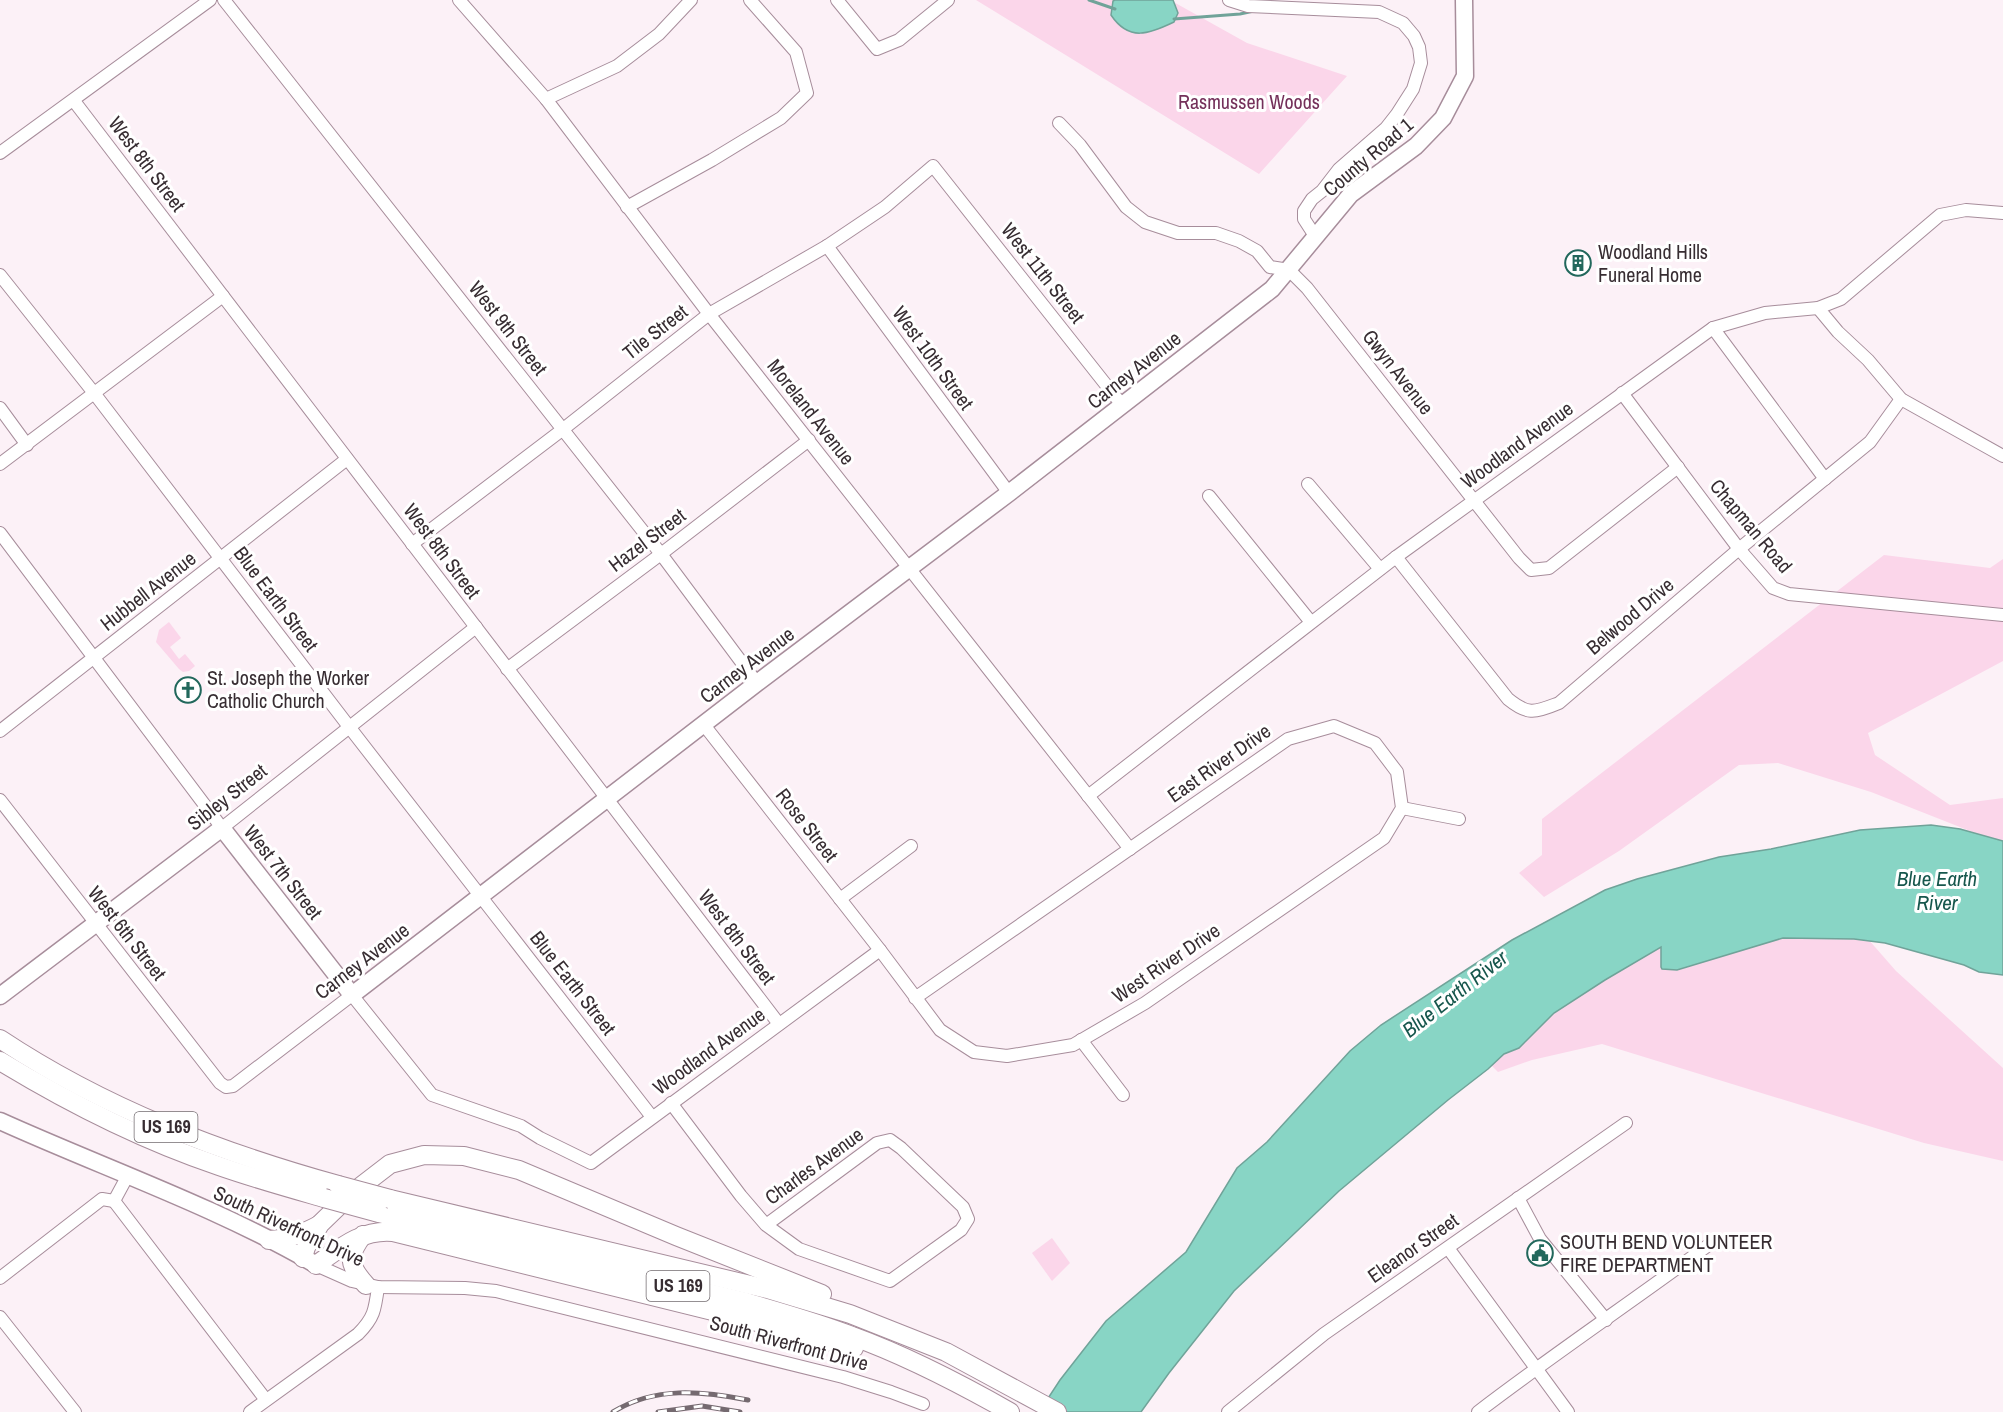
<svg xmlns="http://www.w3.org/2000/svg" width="2003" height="1412" viewBox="0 0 2003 1412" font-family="'Archivo Narrow',sans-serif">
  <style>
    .green { fill: #fbd6ea }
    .water { fill: #88d5c5; stroke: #70a399; stroke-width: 1.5 }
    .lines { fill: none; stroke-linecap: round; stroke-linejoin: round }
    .stream { stroke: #70a399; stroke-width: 3 }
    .minor-casing { stroke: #a78d9b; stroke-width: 14 }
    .major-casing { stroke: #a78d9b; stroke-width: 19 }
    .highway-casing { stroke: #a78d9b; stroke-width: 20 }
    .minor { stroke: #fff; stroke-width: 12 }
    .major { stroke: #fff; stroke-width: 16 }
    .highway { stroke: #fff; stroke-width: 18 }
    .rail-casing { stroke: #756a70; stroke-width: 5 }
    .rail { stroke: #fff; stroke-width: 3; stroke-dasharray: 9; stroke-linecap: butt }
    .highway-bridge-casing { stroke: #a78d9b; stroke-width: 20; stroke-linecap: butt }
    .highway-bridge { stroke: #fff; stroke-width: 18 }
    .labels { text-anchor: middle; stroke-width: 6; stroke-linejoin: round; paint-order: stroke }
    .shield { fill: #fff; stroke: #736c70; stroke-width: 1.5 }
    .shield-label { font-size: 18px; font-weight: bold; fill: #372d32 }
    .park-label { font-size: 20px; fill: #74305a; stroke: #fff }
    .street-label { font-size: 20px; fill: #372d32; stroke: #fff }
    .poi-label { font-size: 20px; fill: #372d32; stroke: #fff; text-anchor: start }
    .water-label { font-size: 21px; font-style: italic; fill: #17574d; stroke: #fff }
  </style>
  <rect width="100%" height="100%" fill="#fcf1f7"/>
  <g class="green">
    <polygon points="976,0 1170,0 1247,43 1347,76 1259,174"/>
    <polygon points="1884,555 1990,568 2003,559 2003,661 1868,733 1875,755 1950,805 2003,798 2003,844 1871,792 1778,763 1739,765 1619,851 1544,897 1519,873 1542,855 1542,819"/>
    <polygon points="169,622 181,638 170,647 179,659 185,654 195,666 189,671 183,672 179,669 156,642 159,630"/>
    <polygon points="1847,915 1896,971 2003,1068 2003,1161 1924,1143 1602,1044 1532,1060 1498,1072 1478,1052 1626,942"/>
    <polygon points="1052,1238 1070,1263 1052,1281 1032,1253"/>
  </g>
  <g class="water">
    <path d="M 1115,0 L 1173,0 L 1178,13 L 1174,22 C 1149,34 1129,42 1111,15 L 1113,1 Z"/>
    <polygon points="1931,825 1960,829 2003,841 2003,975 1979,972 1964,965 1885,943 1854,939 1783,938 1677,970 1662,969 1661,967 1661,947 1605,980 1554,1013 1519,1048 1504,1054 1488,1069 1448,1100 1339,1191 1234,1291 1169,1373 1141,1412 1039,1412 1060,1380 1106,1321 1186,1252 1237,1168 1267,1142 1350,1051 1381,1025 1512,940 1605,890 1637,879 1719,857 1771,849 1860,830"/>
  </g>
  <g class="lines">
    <g class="stream">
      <polyline points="1089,0 1115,9"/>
      <polyline points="1174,19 1240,14 1254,11"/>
    </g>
    <g class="minor-casing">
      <g id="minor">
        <polyline points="224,0 661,554 757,683"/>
        <polyline points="459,0 546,99 709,314 1130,849"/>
        <polyline points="837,0 877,49 899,40 948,0"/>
        <polyline points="1229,0 1248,6 1379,12 1403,23 1414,36 1419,47 1421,63 1413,89 1397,114 1386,128 1339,169 1322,191 1312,199 1304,211 1304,219 1315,236"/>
        <polyline points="546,99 617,66 659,34 691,0"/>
        <polyline points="74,101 779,1024"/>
        <polyline points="1059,123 1080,145 1126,207 1145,222 1178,233 1216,233 1239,241 1257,251 1270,267 1289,270 1307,288 1519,558 1531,570 1549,568 1678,467"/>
        <polyline points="0,153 210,0"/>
        <polyline points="627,207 712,160 781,118 807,93 796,52 750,0"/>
        <polyline points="827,246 1009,493"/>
        <polyline points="0,275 94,393 350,728 652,1117"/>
        <polyline points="1818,308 1838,332 1868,360 1901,399 2003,456"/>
        <polyline points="1713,328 1825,479"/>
        <polyline points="1622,393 1739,549 1773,588 1789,594 2003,615"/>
        <polyline points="0,408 27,445"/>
        <polyline points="0,464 223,296"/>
        <polyline points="1308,484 1380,569"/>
        <polyline points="1209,496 1310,621"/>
        <polyline points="0,533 222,828 476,627"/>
        <polyline points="412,544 562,430 709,314 827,246 885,207 933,166 1122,405"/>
        <path d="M 1396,557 L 1508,699 C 1529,716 1535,712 1559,703 L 1739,549 L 1870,442 L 1901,399"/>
        <polyline points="507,669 661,554 809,440"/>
        <polyline points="704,725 880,950 940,1030 974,1052 1007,1056 1073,1045 1145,1003 1384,838 1402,808 1397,772 1375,743 1334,726 1288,739 915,998"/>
        <polyline points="0,731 347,459"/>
        <polyline points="1088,796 1396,557 1713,328 1765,313 1818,308 1841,299 1940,215 1966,210 2003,213"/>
        <polyline points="0,800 220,1083 226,1087 233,1086 352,995 432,1095 521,1126 540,1138 591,1163 880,950"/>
        <polyline points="1402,808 1459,819"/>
        <polyline points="840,899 911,846"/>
        <polyline points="1081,1040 1123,1095"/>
        <polyline points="671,1103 741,1196 766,1225 799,1249 890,1281 961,1230 968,1219 963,1207 901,1148 890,1140 877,1143 766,1225"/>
        <polyline points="1518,1198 1540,1239 1606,1320"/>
        <polyline points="114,1201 266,1400"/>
        <polyline points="1448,1248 1568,1412"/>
        <polyline points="316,1265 352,1281 378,1287 465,1288 496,1291 843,1377 891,1392 923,1404"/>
        <polyline points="0,1278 102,1199 114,1201 127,1177"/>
        <polyline points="0,1317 75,1412"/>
        <path d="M 250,1412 L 358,1334 C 374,1318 375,1310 378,1287"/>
        <polyline points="1228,1412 1324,1334 1626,1123"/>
        <path d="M 1478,1412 C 1555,1353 1636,1299 1714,1241"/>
      </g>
    </g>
    <g class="major-casing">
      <g id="major">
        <polyline points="0,996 222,828 352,995 757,683 1009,493 1272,289 1351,194 1416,146 1443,118 1465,76 1464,0"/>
        <path d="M 0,1121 C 104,1168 214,1206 313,1263"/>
      </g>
    </g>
    <g class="highway-casing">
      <g id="highway">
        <path d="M 0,1039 C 104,1108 219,1152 338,1185"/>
        <path d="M 0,1061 C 69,1103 142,1140 219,1166 C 253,1178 289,1188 324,1198"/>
        <polyline points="390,1199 767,1289 850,1314 946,1352 1057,1412"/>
        <path d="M 379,1213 L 742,1301 C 779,1312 816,1322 852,1336 C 907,1356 959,1383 1010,1412"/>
        <path d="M 363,1235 C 347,1256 348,1265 366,1285"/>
        <path d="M 269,1240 C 289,1239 302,1234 319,1225"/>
        <polyline points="303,1258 306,1247 320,1224 351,1194 390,1164 424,1155 464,1156 519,1170 676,1236 822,1294"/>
        <path d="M 316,1265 C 340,1248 362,1229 393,1232 L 793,1331 L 854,1348"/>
      </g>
    </g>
    <use href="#minor" class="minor"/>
    <use href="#major" class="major"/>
    <use href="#highway" class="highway"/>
    <g class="rail-casing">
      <g id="rail">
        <path d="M 613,1412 C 655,1386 702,1391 748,1400"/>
        <polyline points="658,1412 702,1406 740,1412"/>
      </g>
    </g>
    <use href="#rail" class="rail"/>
    <g class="highway-bridge-casing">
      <g id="highway-bridge">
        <polyline points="338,1185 390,1199"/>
        <polyline points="324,1198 379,1213"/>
      </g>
    </g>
    <use href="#highway-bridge" class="highway-bridge"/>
  </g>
  <defs>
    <g id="building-ring" transform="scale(1.35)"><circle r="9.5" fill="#fff" stroke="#22685c" stroke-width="1.5"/><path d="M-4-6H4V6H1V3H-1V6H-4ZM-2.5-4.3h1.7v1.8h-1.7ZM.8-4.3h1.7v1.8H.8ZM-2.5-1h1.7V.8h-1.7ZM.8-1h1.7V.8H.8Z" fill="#22685c"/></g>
    <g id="church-ring" transform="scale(1.35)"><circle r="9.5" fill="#fff" stroke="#22685c" stroke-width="1.5"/><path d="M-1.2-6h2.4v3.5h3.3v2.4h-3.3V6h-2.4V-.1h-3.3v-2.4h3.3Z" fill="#22685c"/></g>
    <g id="civic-ring" transform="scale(1.35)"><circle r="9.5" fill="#fff" stroke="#22685c" stroke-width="1.5"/><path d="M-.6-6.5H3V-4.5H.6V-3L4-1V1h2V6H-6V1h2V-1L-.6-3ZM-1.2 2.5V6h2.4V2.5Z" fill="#22685c"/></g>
  </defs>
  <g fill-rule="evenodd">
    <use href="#building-ring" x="1578" y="263"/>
    <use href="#church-ring" x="188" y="690"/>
    <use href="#civic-ring" x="1540" y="1253"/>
  </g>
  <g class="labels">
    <g class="shield">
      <rect x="134.5" y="1112" width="63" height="30" rx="4.5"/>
      <rect x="646.5" y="1271" width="63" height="30" rx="4.5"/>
    </g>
    <g class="shield-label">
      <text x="166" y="1133">US 169</text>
      <text x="678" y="1292">US 169</text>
    </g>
    <g class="park-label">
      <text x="1249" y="109">Rasmussen Woods</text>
    </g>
    <g class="street-label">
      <text transform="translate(1368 157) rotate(-40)" y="7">County Road 1</text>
      <text transform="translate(147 164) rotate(53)" y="7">West 8th Street</text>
      <text transform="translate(1043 273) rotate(52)" y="7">West 11th Street</text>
      <text transform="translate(508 328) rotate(52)" y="7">West 9th Street</text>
      <text transform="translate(655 332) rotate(-38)" y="7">Tile Street</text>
      <text transform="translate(933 358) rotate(54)" y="7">West 10th Street</text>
      <text transform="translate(1134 370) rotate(-38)" y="7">Carney Avenue</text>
      <text transform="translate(1398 372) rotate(52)" y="7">Gwyn Avenue</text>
      <text transform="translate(811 412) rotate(52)" y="7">Moreland Avenue</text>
      <text transform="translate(1517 445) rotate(-36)" y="7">Woodland Avenue</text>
      <text transform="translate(1751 526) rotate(50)" y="7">Chapman Road</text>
      <text transform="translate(647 540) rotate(-37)" y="7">Hazel Street</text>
      <text transform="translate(442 551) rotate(53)" y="7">West 8th Street</text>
      <text transform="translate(148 591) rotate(-38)" y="7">Hubbell Avenue</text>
      <text transform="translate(276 599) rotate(53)" y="7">Blue Earth Street</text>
      <text transform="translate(1630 616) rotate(-40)" y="7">Belwood Drive</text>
      <text transform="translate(747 665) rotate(-37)" y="7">Carney Avenue</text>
      <text transform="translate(1219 763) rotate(-35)" y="7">East River Drive</text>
      <text transform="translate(227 797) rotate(-38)" y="7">Sibley Street</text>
      <text transform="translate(807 825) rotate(52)" y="7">Rose Street</text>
      <text transform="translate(283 872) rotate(52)" y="7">West 7th Street</text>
      <text transform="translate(127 933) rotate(52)" y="7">West 6th Street</text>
      <text transform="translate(737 937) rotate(53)" y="7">West 8th Street</text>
      <text transform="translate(362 961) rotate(-37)" y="7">Carney Avenue</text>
      <text transform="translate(1166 963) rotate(-34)" y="7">West River Drive</text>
      <text transform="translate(573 983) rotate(52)" y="7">Blue Earth Street</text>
      <text transform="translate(709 1051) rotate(-36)" y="7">Woodland Avenue</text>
      <text transform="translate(814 1166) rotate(-36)" y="7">Charles Avenue</text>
      <text transform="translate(289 1226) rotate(25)" y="7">South Riverfront Drive</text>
      <text transform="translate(1413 1248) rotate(-35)" y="7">Eleanor Street</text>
      <text transform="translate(789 1343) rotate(15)" y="7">South Riverfront Drive</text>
    </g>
    <g class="poi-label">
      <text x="1598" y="259">Woodland Hills<tspan x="1598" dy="23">Funeral Home</tspan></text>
      <text x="207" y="685">St. Joseph the Worker<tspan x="207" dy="23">Catholic Church</tspan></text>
      <text x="1560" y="1249">SOUTH BEND VOLUNTEER<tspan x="1560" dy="23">FIRE DEPARTMENT</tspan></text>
    </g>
    <g class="water-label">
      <text x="1937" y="886">Blue Earth<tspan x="1937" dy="24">River</tspan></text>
      <text transform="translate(1455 994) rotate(-38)" y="7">Blue Earth River</text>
    </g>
  </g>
</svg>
